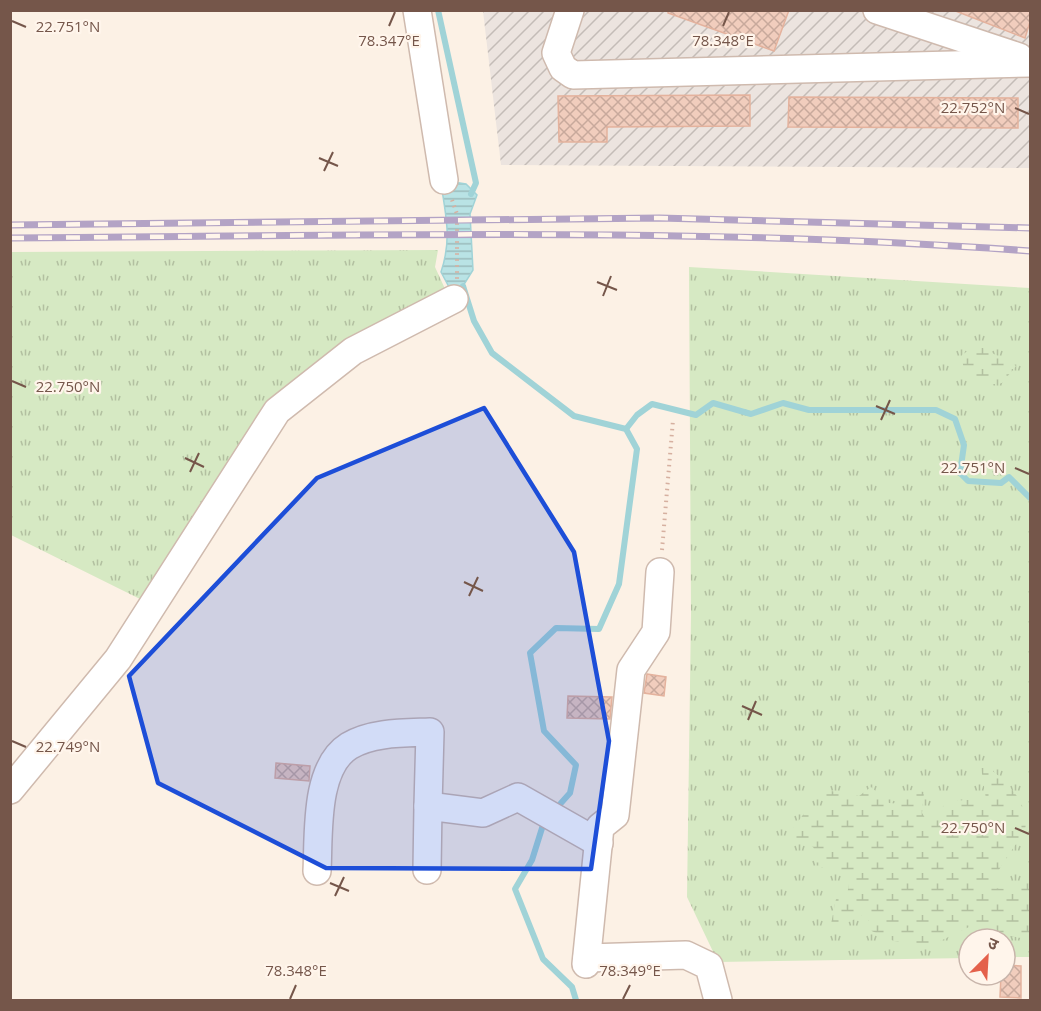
<svg xmlns="http://www.w3.org/2000/svg" width="1041" height="1011" viewBox="0 0 1041 1011" font-family="'Open Sans','Noto Sans Devanagari',sans-serif">
  <style>
    .industrial { fill: url(#industrial-furrows) }
    .grass { fill: url(#grass-tufts) }
    .wetland { fill: url(#wetland-marsh) }
    .water { fill: url(#water-rules); stroke: #a0d3d7; stroke-width: 1.5 }
    .lines { fill: none; stroke-linecap: round; stroke-linejoin: round }
    .stream { stroke: #a0d3d7; stroke-width: 6 }
    .building { fill: url(#building-cross-hatch); stroke: #e4b29d; stroke-width: 1.5 }
    .minor-casing { stroke: #cfbaae; stroke-width: 30 }
    .path { stroke: #d6b0a0; stroke-width: 4; stroke-dasharray: 1.5 4.5; stroke-linecap: butt }
    .minor { stroke: #fff; stroke-width: 27 }
    .rail-casing { stroke: #b3a3c5; stroke-width: 7 }
    .rail { stroke: #fff5eb; stroke-width: 4.5; stroke-dasharray: 14; stroke-linecap: butt }
    .marked { fill: #1d4ed8; fill-opacity: 0.2; stroke: #1d4ed8; stroke-width: 4.5; stroke-linejoin: round }
    .ticks { fill: none; stroke: #75564a; stroke-width: 2 }
    .ticks-label { font-size: 15px; text-anchor: middle; fill: #75564a; stroke: #fff5eb; stroke-width: 4.5; stroke-linejoin: round; paint-order: stroke }
  </style>
  <defs>
    <pattern id="industrial-furrows" width="10" height="10" patternUnits="userSpaceOnUse" patternTransform="scale(1.5)"><rect width="10" height="10" fill="#ece4df"/><path d="M-1 1l2-2M0 10L10 0M9 11l2-2" fill="none" stroke="#c4bcb7"/></pattern>
    <pattern id="grass-tufts" width="24" height="20" patternUnits="userSpaceOnUse" patternTransform="scale(1.5)"><rect width="24" height="20" fill="#d6e9c3"/><path d="M3 7l-1-3M5 7V3M7 7l1-3M15 17l-1-3M17 17v-4M19 17l1-3" fill="none" stroke="#b2c0a0"/></pattern>
    <pattern id="wetland-marsh" width="20" height="14" patternUnits="userSpaceOnUse" patternTransform="scale(1.5)"><rect width="20" height="14" fill="#d6e9c3"/><path d="M1 5h8M5 5V1M11 12h8M15 12V8" fill="none" stroke="#b2c0a0"/></pattern>
    <pattern id="water-rules" width="6" height="5" patternUnits="userSpaceOnUse" patternTransform="scale(1.5)"><rect width="6" height="5" fill="#b9e3e5"/><path d="M0 2.5h6" fill="none" stroke="#9bbbbc"/></pattern>
    <pattern id="building-cross-hatch" width="8" height="8" patternUnits="userSpaceOnUse" patternTransform="scale(1.5)"><rect width="8" height="8" fill="#f1cdbd"/><path d="M0 0l8 8M0 8l8-8" fill="none" stroke="#c8a99c"/></pattern>
  </defs>
  <rect width="100%" height="100%" fill="#fcf1e5"/>
  <polygon class="industrial" points="483,11 1030,11 1030,168 501,165"/>
  <g class="grass">
    <polygon points="438,250 435,267 446,291 272,399 140,599 11,535 10,252"/>
    <polygon points="689,267 1030,288 1030,957 1005,957 1005,939 969,939 969,958 718,962 687,897 691,614"/>
  </g>
  <g class="wetland">
    <path d="M 973,347 L 983,348 L 1016,366 L 1002,383 C 978,387 963,384 962,355 Z"/>
    <path d="M 980,761 C 1001,777 1031,800 1025,830 L 987,888 L 1012,889 L 1029,880 L 1030,940 L 969,927 L 932,945 L 894,941 L 865,928 L 871,924 L 864,914 L 836,929 L 830,929 L 837,894 L 847,895 L 850,878 L 837,871 L 835,859 L 822,868 L 810,857 L 814,848 L 801,838 L 786,838 L 808,808 L 825,808 L 820,789 L 859,796 L 871,787 L 889,803 L 904,804 L 909,790 L 924,792 L 922,813 L 927,821 L 949,801 L 986,799 Z"/>
  </g>
  <path class="water" d="M 447,181 L 466,184 L 477,195 L 470,214 L 473,270 L 463,286 L 449,287 L 441,272 C 451,242 447,221 442,190 Z"/>
  <g class="lines">
    <g class="stream">
      <polyline points="438,10 476,183 471,194"/>
      <polyline points="463,286 474,321 492,353 574,416 626,429 637,449 619,584 599,629 556,628 530,653 544,731 576,765 570,793 561,803"/>
      <polyline points="626,429 637,415 652,404 696,415 713,403 751,414 783,403 809,410 936,410 955,419 964,445 960,473 968,481 1001,483 1009,477 1030,498"/>
      <polyline points="543,825 532,860 515,889 543,959 572,987 576,1000"/>
    </g>
  </g>
  <g class="building">
    <polygon points="668,10 789,10 774,51 668,13"/>
    <polygon points="953,10 1030,10 1030,22 1025,38"/>
    <polygon points="750,95 750,126 607,127 607,142 559,142 558,96"/>
    <polygon points="789,97 1018,98 1018,128 788,127"/>
    <polygon points="647,674 666,677 664,696 644,693"/>
    <polygon points="568,696 612,697 610,719 567,718"/>
    <polygon points="276,763 310,766 309,781 275,778"/>
    <polygon points="1005,965 1021,966 1021,998 1000,997 1001,975 1005,975"/>
  </g>
  <g class="lines">
    <g class="minor-casing">
      <g id="minor">
        <polyline points="417,10 444,180"/>
        <polyline points="570,10 556,53 563,68 573,75 1030,63"/>
        <polyline points="877,10 1019,57"/>
        <polyline points="10,790 118,659 277,411 353,351 454,299"/>
        <polyline points="427,870 428,806 483,813 518,797 599,843"/>
        <path d="M 317,871 C 319,835 314,768 349,746 C 372,732 405,733 430,732 L 428,806"/>
        <polyline points="587,958 686,955 709,966 718,1000"/>
        <polyline points="586,964 600,827 615,815 631,670 656,632 660,572"/>
      </g>
    </g>
    <g class="path">
      <polyline points="452,200 457,214 457,279"/>
      <polyline points="662,550 673,420"/>
    </g>
    <use href="#minor" class="minor"/>
    <g class="rail-casing">
      <g id="rail">
        <polyline points="10,225 659,218 1030,228"/>
        <path d="M 10,238 C 350,236 691,226 1030,251"/>
      </g>
    </g>
    <use href="#rail" class="rail"/>
  </g>
  <path class="marked" d="M 484,408 L 574,552 L 609,741 L 591,869 L 326,868 L 158,783 L 129,676 L 317,478 Z"/>
  <path class="ticks" d="M 12,21 L 26,27M 389,26 L 395,12M 723,26 L 729,12M 1015,108 L 1029,114M 319,158 L 338,166M 324,171 L 333,152M 597,282 L 617,290M 603,296 L 611,276M 12,381 L 26,387M 876,406 L 895,414M 881,420 L 890,400M 185,458 L 204,467M 1015,468 L 1029,474M 190,472 L 199,453M 464,582 L 483,591M 469,596 L 478,577M 742,706 L 762,715M 748,720 L 756,701M 12,741 L 26,747M 1015,828 L 1029,834M 330,883 L 349,891M 335,896 L 344,877M 290,999 L 296,985M 623,999 L 630,985"/>
  <g class="ticks-label">
    <text x="68" y="32">22.751°N</text>
    <text x="723" y="46">78.348°E</text>
    <text x="389" y="46">78.347°E</text>
    <text x="973" y="113">22.752°N</text>
    <text x="68" y="392">22.750°N</text>
    <text x="973" y="473">22.751°N</text>
    <text x="68" y="752">22.749°N</text>
    <text x="973" y="833">22.750°N</text>
    <text x="296" y="976">78.348°E</text>
    <text x="630" y="976">78.349°E</text>
  </g>
  <rect width="1041" height="1011" fill="none" stroke="#75564a" stroke-width="24"/>
  <g transform="translate(987 957) rotate(24)"><circle r="28" fill="#fff5eb" stroke="#c8b5ab" stroke-width="1.5"/>
  <path d="M0-4.5L10 22L0 15L-10 22Z" fill="#e4614b"/>
  <text y="-9" font-size="16" font-weight="bold" text-anchor="middle" fill="#75564a">उ</text>
  </g>
</svg>
